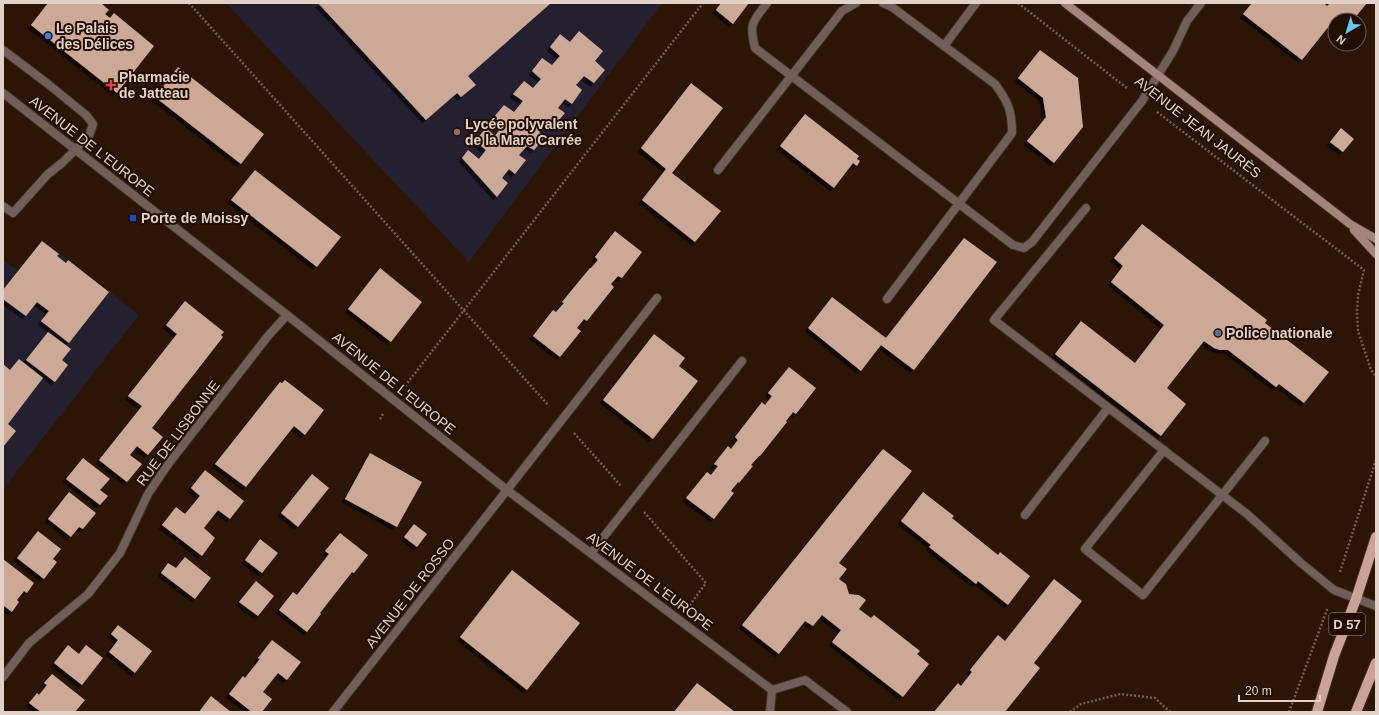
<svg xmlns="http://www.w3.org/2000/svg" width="1379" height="715" viewBox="0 0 1379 715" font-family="Arial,sans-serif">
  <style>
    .education { fill: #252030 }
    .building { fill: #cba996; filter: url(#shadow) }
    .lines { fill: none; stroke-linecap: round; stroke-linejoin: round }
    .lane-casing { stroke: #462f20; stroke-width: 10 }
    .street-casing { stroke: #462f20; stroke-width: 10 }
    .secondary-casing { stroke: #462f20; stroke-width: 10 }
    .primary-casing { stroke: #462f20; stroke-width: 12 }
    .path { stroke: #745e50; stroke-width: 2.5; stroke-dasharray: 2 2; stroke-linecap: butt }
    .lane { stroke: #725e59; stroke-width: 8 }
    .street { stroke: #725e59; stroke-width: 8 }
    .secondary { stroke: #a4847c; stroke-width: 8 }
    .primary { stroke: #cba297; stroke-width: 10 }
    .shop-dot { fill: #3f7fe0; stroke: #230c00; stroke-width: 1.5 }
    .health-dot { fill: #e0444e; stroke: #230c00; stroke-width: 1.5 }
    .education-dot { fill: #8d6e63; stroke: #230c00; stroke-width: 1.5 }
    .transit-dot { fill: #1a4fb4; stroke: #230c00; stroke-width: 1.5 }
    .service-dot { fill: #5c6f8a; stroke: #230c00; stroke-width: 1.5 }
    .labels { text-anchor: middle; stroke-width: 4; stroke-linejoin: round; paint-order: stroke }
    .shield { fill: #230c00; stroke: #a9968b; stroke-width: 1 }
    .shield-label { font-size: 13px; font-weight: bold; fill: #e2d1c6 }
    .poi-label { font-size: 14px; font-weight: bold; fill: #e2d1c6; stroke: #230c00; text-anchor: start }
    .street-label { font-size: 14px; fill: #e2d1c6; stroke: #230c00 }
  </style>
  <defs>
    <filter id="shadow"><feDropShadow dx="-3.5" dy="3.5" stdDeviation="0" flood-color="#0009"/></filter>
  </defs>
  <rect width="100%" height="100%" fill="#2d1505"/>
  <g class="education">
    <polygon points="226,3 662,3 469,262"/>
    <polygon points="42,241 68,260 139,315 3,489 3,260 18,271"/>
  </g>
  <g class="building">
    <polygon points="48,3 101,3 109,10 105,14 110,18 114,13 154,46 117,93 31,25"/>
    <polygon points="318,3 551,3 468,76 476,85 461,97 457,93 426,120"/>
    <polygon points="721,3 749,3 733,24 716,10"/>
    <polygon points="1252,3 1324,3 1327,6 1330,3 1367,3 1353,20 1335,20 1335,31 1329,26 1302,60 1243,14"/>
    <polygon points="579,31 603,51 595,61 605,70 594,83 584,76 576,85 582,90 572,104 565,99 558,108 565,113 553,127 547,121 539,132 545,137 534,150 527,146 519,155 526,160 515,174 509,169 502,178 508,183 497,197 462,158 468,150 479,159 486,150 475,141 486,128 495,136 503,125 494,117 504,105 514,112 523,101 513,94 524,81 533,88 541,79 532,71 542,58 552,65 560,56 550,47 560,34 570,42"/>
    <polygon points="1040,50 1078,78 1083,127 1054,163 1027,141 1046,117 1043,98 1018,78"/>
    <polygon points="178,67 264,134 241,164 155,97"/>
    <polygon points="691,83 723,108 672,173 721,211 695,242 642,200 666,169 641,148"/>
    <polygon points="805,114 859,156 857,159 860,161 857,166 853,163 834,188 780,146"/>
    <polygon points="1341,128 1354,139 1343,152 1330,142"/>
    <polygon points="255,170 341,237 317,267 231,200"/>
    <polygon points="1142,224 1267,320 1265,323 1329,372 1304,403 1279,384 1276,387 1228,350 1220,350 1214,348 1204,341 1167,388 1186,404 1161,436 1055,354 1081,321 1135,363 1164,325 1111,282 1123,266 1114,258"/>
    <polygon points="615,231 642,252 622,278 618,276 611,284 614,287 587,321 584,319 577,328 581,331 560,357 533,336 553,310 556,312 564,303 562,302 590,268 591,268 598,260 595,257"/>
    <polygon points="964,238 997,262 914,370 881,345 861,371 808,328 832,297 886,338"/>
    <polygon points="42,241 59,254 57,256 66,263 68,260 109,292 69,343 41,321 49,311 37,302 26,316 3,299 3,290"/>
    <polygon points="380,268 422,302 391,342 348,309"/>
    <polygon points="185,301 224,332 221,335 223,337 152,428 163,437 148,455 137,446 130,455 142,464 127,482 99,460 142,406 128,396 177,334 166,325"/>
    <polygon points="48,332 71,349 62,360 68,365 55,382 26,360"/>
    <polygon points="654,334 685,358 679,366 698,381 653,439 603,400"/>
    <polygon points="19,359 43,378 8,424 16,431 3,447 3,364 10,370"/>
    <polygon points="789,367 816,388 796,414 793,412 786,421 787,422 760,456 759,456 751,465 753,466 739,483 738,482 731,491 734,493 714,519 686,498 707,472 711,475 718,466 714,464 728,446 731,449 738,440 735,437 762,402 765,405 772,396 768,393"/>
    <polygon points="285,380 324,410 305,435 294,426 246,487 215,464 280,382 282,383"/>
    <polygon points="883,449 912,471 839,563 847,569 839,579 846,584 849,594 859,595 866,600 859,609 871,618 874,615 920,651 917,654 929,664 903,697 832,642 841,630 822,615 813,626 805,621 779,654 742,625"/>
    <polygon points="370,453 422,482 397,527 345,499"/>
    <polygon points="83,458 110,479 100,490 108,496 100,505 66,479"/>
    <polygon points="205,470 244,501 230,519 218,510 204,528 215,538 202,556 162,525 176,507 185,514 200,496 191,488"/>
    <polygon points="312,474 329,488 298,527 281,513"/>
    <polygon points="69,492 96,513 83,529 79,527 71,537 48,519"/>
    <polygon points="923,492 954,516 952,518 998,555 1000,552 1030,576 1008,605 978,581 976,584 929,547 931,545 901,521"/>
    <polygon points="414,524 427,534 417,547 404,537"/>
    <polygon points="38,531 61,549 53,559 57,562 44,579 17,558"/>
    <polygon points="340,533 368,555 354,573 352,572 320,613 321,614 307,632 279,610 293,592 297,595 329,554 325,551"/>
    <polygon points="260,539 278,553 262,573 245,560"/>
    <polygon points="185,557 211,578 195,599 161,573 168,563 176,568"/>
    <polygon points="3,559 34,583 27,593 24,591 17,600 19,602 12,612 3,605"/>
    <polygon points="512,570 580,623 527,690 460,637"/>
    <polygon points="1054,579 1082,601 1034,663 1040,668 1005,712 934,712 958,683 961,686 972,672 970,670 998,635 1005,641"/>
    <polygon points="256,581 274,596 258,616 239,602"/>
    <polygon points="118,625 152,651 135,673 109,652 118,640 111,634"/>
    <polygon points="272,640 301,662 287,680 278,673 263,692 272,699 262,712 252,712 229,694 243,676 245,678 260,659 258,658"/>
    <polygon points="68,645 79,654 86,645 103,658 82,685 54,663"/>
    <polygon points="52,674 85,700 75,712 41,712 29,703 37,693 39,695 47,685 44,683"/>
    <polygon points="697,683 735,712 674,712"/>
    <polygon points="211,696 231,712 199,712"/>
  </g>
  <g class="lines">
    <g class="lane-casing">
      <g id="lane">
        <path d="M 767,3 C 752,23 749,23 755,48 L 1013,245 L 1024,248 L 1032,242 L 1142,101 L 1173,51 L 1187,21 L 1201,3"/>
        <path d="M 883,3 L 892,7 L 995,84 C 1008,102 1012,110 1012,133 L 887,299"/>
        <polyline points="944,46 976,3"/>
        <polyline points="3,50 48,84 86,115 93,124 89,136 75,150"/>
        <polyline points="718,170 842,11 856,3"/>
        <polyline points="1086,208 994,320 1247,514 1301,563 1334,590 1376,606"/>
        <polyline points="1164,450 1085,549 1143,595 1265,441"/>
        <polyline points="507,490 657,298"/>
        <polyline points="1025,515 1108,408"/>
        <polyline points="591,553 742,361"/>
      </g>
    </g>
    <g class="street-casing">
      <g id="street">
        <polyline points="3,93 287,315 507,490 772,690"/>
        <polyline points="3,206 13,213 48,174 62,163 75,150"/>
        <polyline points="3,677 29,643 88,594 120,553 148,494 169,463 268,336 287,315"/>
        <polyline points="772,690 805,680 847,712"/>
        <polyline points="333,712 507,490"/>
        <polyline points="770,712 772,690"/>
      </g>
    </g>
    <g class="secondary-casing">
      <g id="secondary">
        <polyline points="1065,3 1350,224 1376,239"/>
        <polyline points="1354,230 1376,254"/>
      </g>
    </g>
    <g class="primary-casing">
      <g id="primary">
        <polyline points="1317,712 1334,656 1356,599 1376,537"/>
        <polyline points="1356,712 1376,663"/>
      </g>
    </g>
    <g class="path">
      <polyline points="189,3 549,406"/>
      <polyline points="1018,3 1128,89"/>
      <polyline points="1157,112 1364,270 1358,295 1357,312 1358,331 1371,370 1376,376"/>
      <polyline points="405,386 703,3"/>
      <polyline points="380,419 383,414"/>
      <polyline points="574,433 621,486"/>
      <polyline points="644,512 706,583 689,606"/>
      <polyline points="1340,572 1376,460"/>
      <polyline points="1070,712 1081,704 1120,694 1155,698 1170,712"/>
      <polyline points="1289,712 1328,607"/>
    </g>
    <use href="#lane" class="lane"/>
    <use href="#street" class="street"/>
    <use href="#secondary" class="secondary"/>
    <use href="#primary" class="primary"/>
  </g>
  <circle class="shop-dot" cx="48" cy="36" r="4"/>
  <path class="health-dot" d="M109 79h4v4h4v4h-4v4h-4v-4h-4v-4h4z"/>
  <circle class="education-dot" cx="457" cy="132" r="4"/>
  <rect class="transit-dot" x="129" y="214" width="8" height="8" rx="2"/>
  <circle class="service-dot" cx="1218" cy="333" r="4"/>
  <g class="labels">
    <rect class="shield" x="1329" y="613" width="36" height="22" rx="3"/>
    <g class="shield-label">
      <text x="1347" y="629">D 57</text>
    </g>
    <g class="poi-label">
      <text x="56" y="33">Le Palais<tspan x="56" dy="16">des Délices</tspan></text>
      <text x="119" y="82">Pharmacie<tspan x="119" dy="16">de Jatteau</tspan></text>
      <text x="465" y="129">Lycée polyvalent<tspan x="465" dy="16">de la Mare Carrée</tspan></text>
      <text x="141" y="223">Porte de Moissy</text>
      <text x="1226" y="338">Police nationale</text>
    </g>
    <g class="street-label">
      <text transform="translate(1198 127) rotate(38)" y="5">AVENUE JEAN JAURÈS</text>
      <text transform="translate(92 146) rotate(38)" y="5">AVENUE DE L'EUROPE</text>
      <text transform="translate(394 383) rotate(39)" y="5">AVENUE DE L'EUROPE</text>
      <text transform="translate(178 433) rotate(-53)" y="5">RUE DE LISBONNE</text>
      <text transform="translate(650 581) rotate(37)" y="5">AVENUE DE L'EUROPE</text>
      <text transform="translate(410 593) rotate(-52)" y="5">AVENUE DE ROSSO</text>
    </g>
  </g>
  <rect width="1379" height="715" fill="none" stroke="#e2d1c6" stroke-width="8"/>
  <g transform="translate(1347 32) rotate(218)"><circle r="19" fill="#230c00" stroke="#6f5b4f"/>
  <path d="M0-3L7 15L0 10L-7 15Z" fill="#65c5ee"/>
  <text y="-6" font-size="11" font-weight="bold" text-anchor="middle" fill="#e2d1c6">N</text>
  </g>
  <path d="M1239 695v6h81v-6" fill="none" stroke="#e2d1c6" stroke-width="2"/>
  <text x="1245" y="695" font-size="12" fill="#e2d1c6" stroke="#230c00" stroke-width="3" paint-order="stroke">20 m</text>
</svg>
